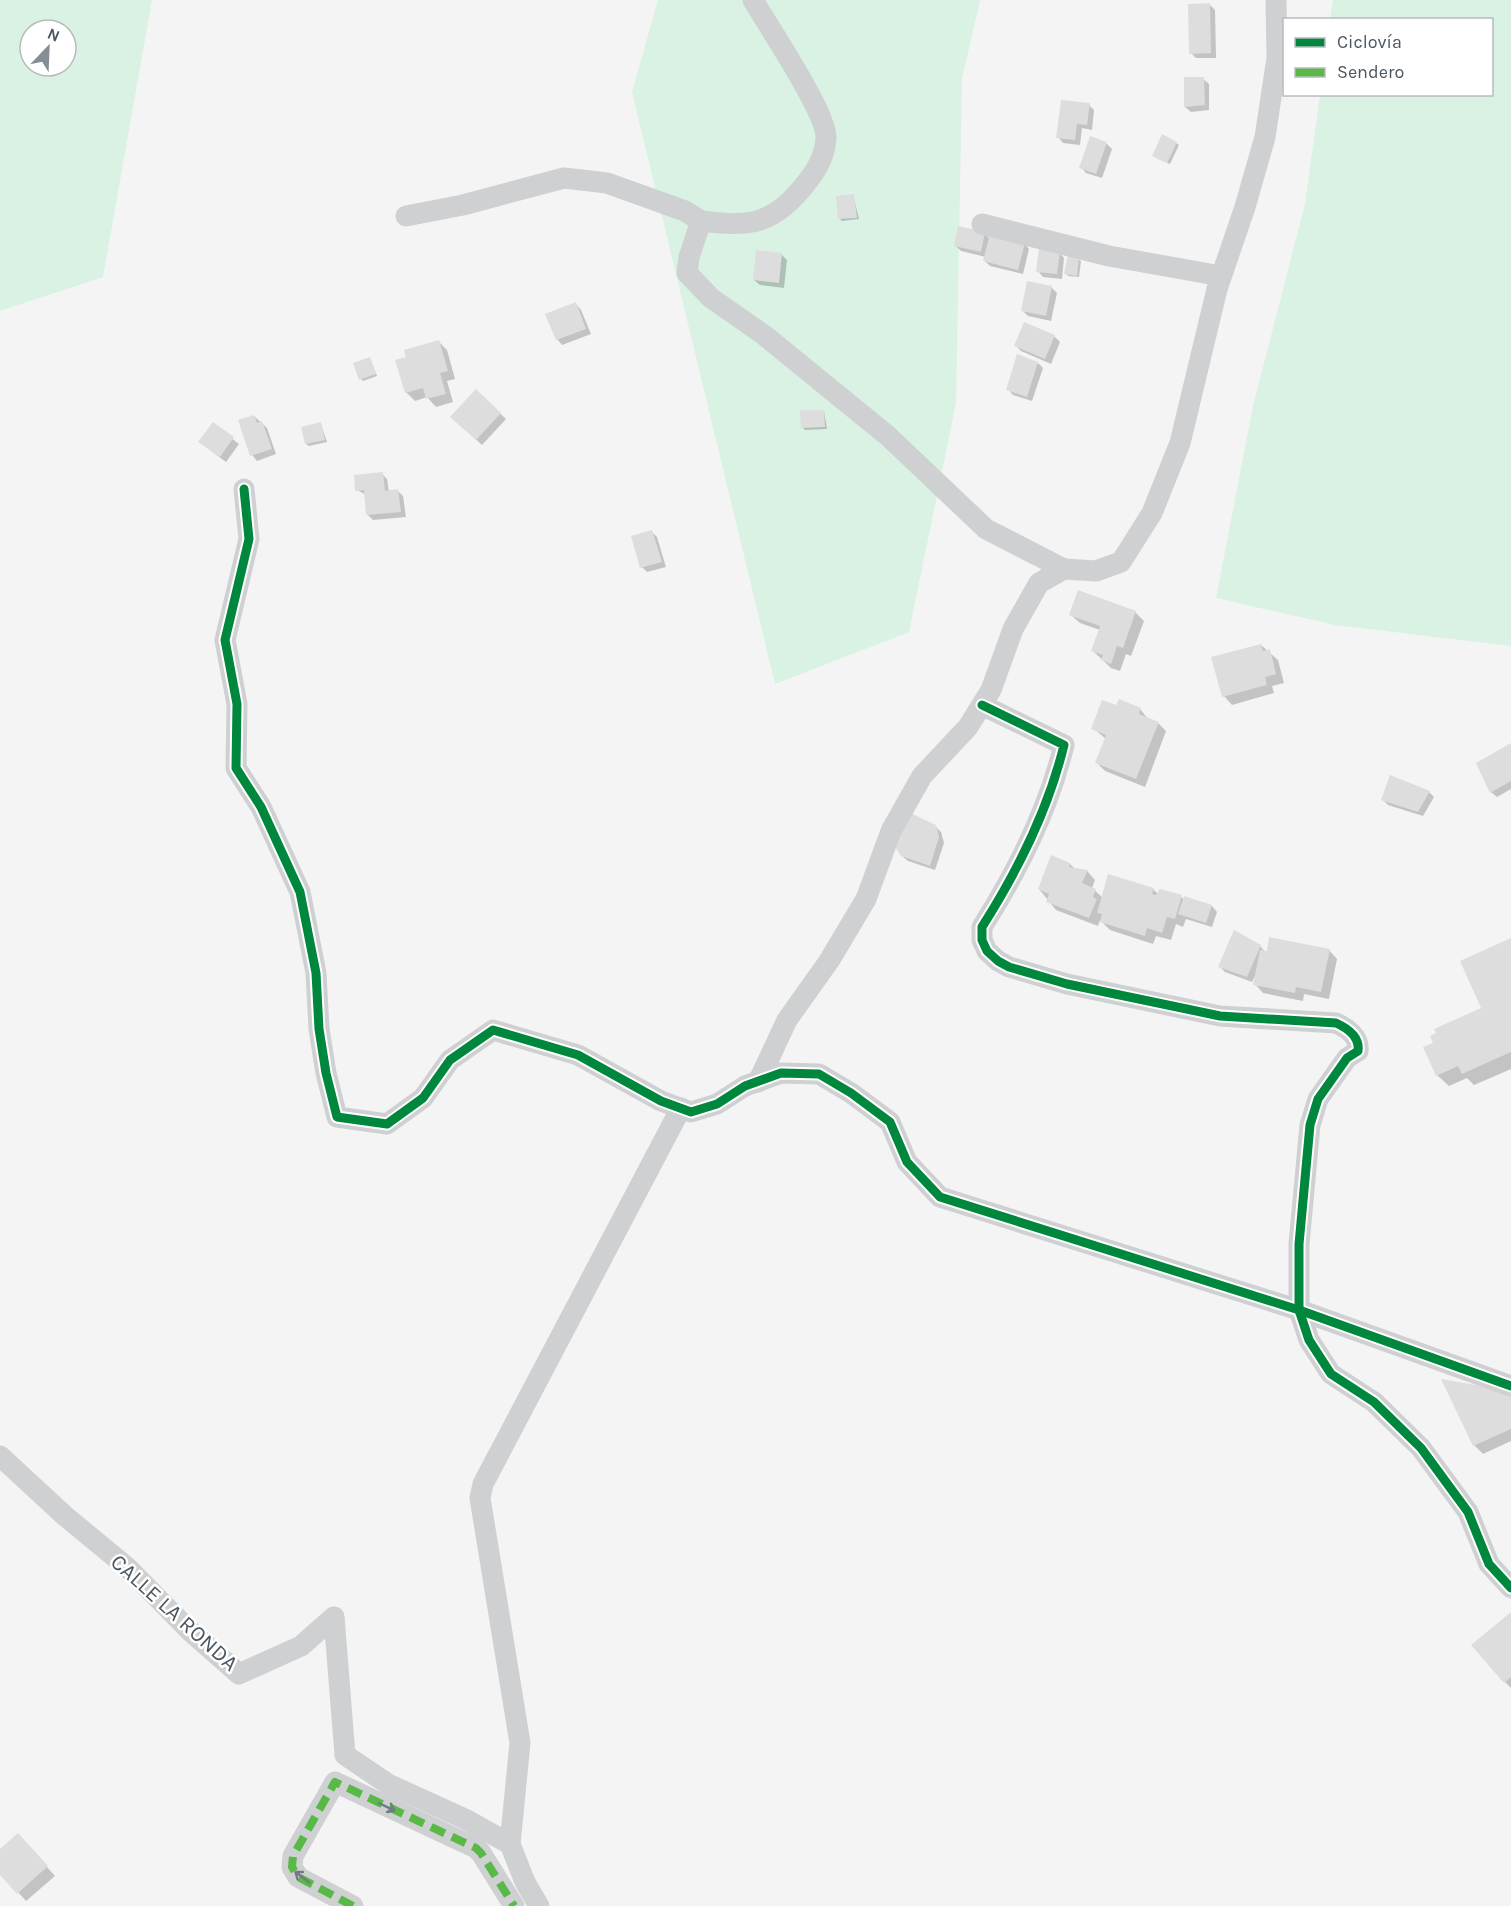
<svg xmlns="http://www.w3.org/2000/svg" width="1511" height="1906" viewBox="0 0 1511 1906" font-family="Karla,sans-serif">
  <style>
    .green { fill: #d9f2e3; fill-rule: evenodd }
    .shadow { fill: #0003 }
    .building { fill: #ddddde }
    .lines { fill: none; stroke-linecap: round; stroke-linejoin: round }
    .minor { stroke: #ced0d2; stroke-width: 21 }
    .quiet { stroke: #58b947; stroke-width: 8; stroke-dasharray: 15 8; stroke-linecap: butt }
    .cycleway-casing { stroke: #fff; stroke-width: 13 }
    .cycleway { stroke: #00873e; stroke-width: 9 }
    .oneway { stroke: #727b83 }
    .labels { text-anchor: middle; stroke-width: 5; stroke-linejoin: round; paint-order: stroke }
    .street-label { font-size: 22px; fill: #4a5661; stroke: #fff }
  </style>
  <rect width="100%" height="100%" fill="#f4f4f4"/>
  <g class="green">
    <path d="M 0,0 L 152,0 L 103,277 L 0,311 ZM 30,30 L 66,30 L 66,66 L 30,66 Z"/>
    <polygon points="658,0 980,0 962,79 956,403 909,632 775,684 632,92"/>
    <polygon points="1333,0 1511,0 1511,646 1335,625 1216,598 1253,406 1305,204 1320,95 1492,94 1492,20 1330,19"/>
  </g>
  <g class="shadow">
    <polygon points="1210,5 1215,10 1216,58 1196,58 1191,53"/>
    <polygon points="1203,79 1209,84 1209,110 1191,112 1185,107"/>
    <polygon points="1089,105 1094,110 1092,130 1082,128 1080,145 1063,143 1058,137"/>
    <polygon points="1091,138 1107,144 1112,149 1102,178 1086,173 1081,167"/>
    <polygon points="1176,143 1179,145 1170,164 1156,158"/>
    <polygon points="853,195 859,219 842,221 840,219"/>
    <polygon points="985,234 990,239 1024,243 1029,249 1023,274 990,266 985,261 986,257 961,251 955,245"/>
    <polygon points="1059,252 1064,258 1062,279 1043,277 1038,271"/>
    <polygon points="781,254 787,260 784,288 760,285 754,280"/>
    <polygon points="1078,259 1081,261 1079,277 1068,276 1066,273"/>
    <polygon points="1051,287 1057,293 1051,321 1028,316 1023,311"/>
    <polygon points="576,304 581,310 591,334 562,345 557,339"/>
    <polygon points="1025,324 1055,337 1060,342 1051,364 1021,351 1016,346"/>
    <polygon points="438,341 447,350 455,379 447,381 453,402 436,407 427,397 415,401 406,392 408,358"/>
    <polygon points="370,358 377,376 363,381 361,379"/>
    <polygon points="1038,363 1043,368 1032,401 1013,395 1008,389"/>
    <polygon points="476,391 506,419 482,445 452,417"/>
    <polygon points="824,411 827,429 805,430 803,428"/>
    <polygon points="254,416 267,428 276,454 257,461 252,455"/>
    <polygon points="213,424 239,444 226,462 206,447"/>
    <polygon points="321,424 327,442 309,446 306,444"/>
    <polygon points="382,474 387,479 389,492 398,491 403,496 406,517 373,520 368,515 366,495 357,490"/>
    <polygon points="651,531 657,537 666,567 647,572 642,567"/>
    <polygon points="1135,612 1144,621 1131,656 1126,654 1120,671 1111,668 1093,651 1100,630 1080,623 1071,615"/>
    <polygon points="1261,645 1278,660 1284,683 1272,686 1274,693 1232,705 1224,696"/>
    <polygon points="1117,707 1140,709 1148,719 1158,723 1166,731 1145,787 1105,771 1097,763 1106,739 1093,728"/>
    <polygon points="1511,745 1511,789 1497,797 1491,792"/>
    <polygon points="1429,792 1434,797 1423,816 1388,805 1383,800"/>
    <polygon points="935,826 941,832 944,843 935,870 908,861 902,856"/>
    <polygon points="1070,864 1075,869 1087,871 1095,880 1092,888 1103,898 1153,889 1158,894 1181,897 1185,900 1185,897 1212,906 1217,912 1212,927 1186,919 1183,927 1176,924 1171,940 1156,936 1153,944 1110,930 1100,920 1098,926 1056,910 1039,889"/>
    <polygon points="1511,939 1511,1069 1474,1085 1467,1078 1449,1086 1437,1075 1435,1043 1483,1008"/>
    <polygon points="1260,946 1267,954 1329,950 1337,959 1329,999 1304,994 1303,1001 1263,993 1255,984 1256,974 1252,982 1225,972 1220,967"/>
    <polygon points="1511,1392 1511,1441 1483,1454 1474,1445"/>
    <polygon points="1511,1614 1511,1688 1505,1682"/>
    <polygon points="26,1844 55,1876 26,1901 0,1872 0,1851"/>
  </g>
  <g class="building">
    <polygon points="1210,3 1211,53 1189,54 1188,4"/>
    <polygon points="1184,77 1204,77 1205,105 1184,107"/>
    <polygon points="1061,100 1090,103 1087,125 1077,124 1075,140 1056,138"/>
    <polygon points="1162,134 1177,142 1167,163 1152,156"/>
    <polygon points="1090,136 1107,142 1096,174 1079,168"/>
    <polygon points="854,194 857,218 838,219 836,196"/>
    <polygon points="958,226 985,232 981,252 954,246"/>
    <polygon points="990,234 1025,242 1018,270 983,261"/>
    <polygon points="1039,248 1060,251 1057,274 1036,272"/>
    <polygon points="756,250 782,253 779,283 753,280"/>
    <polygon points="1068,253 1079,257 1077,276 1064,274"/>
    <polygon points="1027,281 1052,286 1046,316 1021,311"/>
    <polygon points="576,302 586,329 556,340 545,314"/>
    <polygon points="1024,322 1055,335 1045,359 1014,346"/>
    <polygon points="439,340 448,371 440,373 446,394 426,399 423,388 405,393 395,360 406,357 404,350"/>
    <polygon points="1017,354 1038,362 1027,397 1006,390"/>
    <polygon points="370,357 376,374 359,380 353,363"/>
    <polygon points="476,389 501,413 476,440 450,417"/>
    <polygon points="800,410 824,410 825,427 801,428"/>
    <polygon points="254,415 257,423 262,421 272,449 250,456 238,420"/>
    <polygon points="213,422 234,437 220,457 198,442"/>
    <polygon points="321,422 325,440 305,444 301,427"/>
    <polygon points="383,472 385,491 398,489 401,512 366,515 364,490 355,491 354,475"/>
    <polygon points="652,530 662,562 640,568 631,536"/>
    <polygon points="1078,590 1136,611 1123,648 1117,646 1111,664 1101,660 1103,655 1091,651 1100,626 1069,615"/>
    <polygon points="1261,644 1263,651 1270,649 1276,674 1265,677 1267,685 1222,697 1211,657"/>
    <polygon points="1119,699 1141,708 1139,714 1159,722 1136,779 1095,763 1106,735 1091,729 1102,700 1116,705"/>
    <polygon points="1511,743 1511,781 1490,793 1476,763"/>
    <polygon points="1390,775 1430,791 1418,812 1381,800"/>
    <polygon points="908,812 936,825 939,837 930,866 901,856 893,844"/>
    <polygon points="1051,855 1070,863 1069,867 1088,870 1082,883 1096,889 1093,897 1097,899 1089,918 1046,902 1049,894 1038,889"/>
    <polygon points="1108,874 1154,888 1152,894 1156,895 1160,889 1182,895 1175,919 1167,917 1162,933 1147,928 1145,936 1100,922 1102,914 1097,913"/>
    <polygon points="1184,896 1212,905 1206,923 1178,914"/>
    <polygon points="1234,930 1261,945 1247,977 1218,967"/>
    <polygon points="1269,937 1330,949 1321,992 1296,987 1295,993 1253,985 1260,950 1267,951"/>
    <polygon points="1511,938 1511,1052 1462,1074 1458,1066 1436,1076 1423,1047 1433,1043 1430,1036 1436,1033 1434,1029 1481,1008 1460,961"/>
    <polygon points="1441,1379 1511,1391 1511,1429 1473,1446"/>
    <polygon points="1511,1612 1511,1677 1504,1683 1471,1645"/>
    <polygon points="18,1833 48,1866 17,1894 0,1875 0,1849"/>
  </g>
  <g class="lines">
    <g class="minor">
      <polyline points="406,216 463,205 564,178 607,183 685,211 701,221 689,257 687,273 711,298 764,335 888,436 986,529 1064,569"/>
      <path d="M 701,221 C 744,226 767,227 797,194 C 811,178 825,161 826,138 C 827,113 768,26 753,0"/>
      <polyline points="982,224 1109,256 1221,276"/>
      <polyline points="244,489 249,539 225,640 237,704 236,768 261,807 300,892 316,973 319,1029 326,1073 337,1117 387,1124 423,1098 450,1060 493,1030 578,1055 661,1101 691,1112 717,1104 745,1086 781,1073 819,1074 851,1093 890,1122 907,1162 940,1197 1299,1310 1511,1386"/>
      <path d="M 982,705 L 1064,745 C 1048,811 1018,870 982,927 L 982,940 L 987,951 L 998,961 L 1009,967 L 1067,984 L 1220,1016 L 1336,1023 C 1347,1028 1360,1037 1358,1051 L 1347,1058 L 1318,1099 L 1310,1125 L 1299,1244 L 1299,1310 L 1309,1340 L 1331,1374 L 1374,1402 L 1421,1448 L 1468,1512 L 1489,1564 L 1511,1588"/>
      <polyline points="758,1082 787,1020 829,961 866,899 891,831 922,776 968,727 991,690 1013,629 1039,583 1064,569 1096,571 1121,562 1152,513 1180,443 1217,289 1245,207 1265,137 1277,58 1276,0"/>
      <polyline points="0,1456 65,1516 128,1568 189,1630 239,1674 301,1646 334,1617"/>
      <polyline points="334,1617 345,1755 388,1784 465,1819 510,1844 525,1882 539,1906"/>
      <polyline points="510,1844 520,1743 480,1498 483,1484 681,1108"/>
      <polyline points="353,1906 298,1877 292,1867 293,1856 335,1782 476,1848 481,1853 514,1906"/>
    </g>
    <polyline class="quiet" points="353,1906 298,1877 292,1867 293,1856 335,1782 476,1848 481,1853 514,1906"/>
    <g class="cycleway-casing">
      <g id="cycleway">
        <polyline points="244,489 249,539 225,640 237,704 236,768 261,807 300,892 316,973 319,1029 326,1073 337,1117 387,1124 423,1098 450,1060 493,1030 578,1055 661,1101 691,1112 717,1104 745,1086 781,1073 819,1074 851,1093 890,1122 907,1162 940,1197 1299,1310 1511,1386"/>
        <path d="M 982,705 L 1064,745 C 1048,811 1018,870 982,927 L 982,940 L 987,951 L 998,961 L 1009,967 L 1067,984 L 1220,1016 L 1336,1023 C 1347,1028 1360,1037 1358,1051 L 1347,1058 L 1318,1099 L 1310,1125 L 1299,1244 L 1299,1310 L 1309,1340 L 1331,1374 L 1374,1402 L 1421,1448 L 1468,1512 L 1489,1564 L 1511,1588"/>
      </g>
    </g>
    <use href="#cycleway" class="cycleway"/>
  </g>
  <defs><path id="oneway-shaft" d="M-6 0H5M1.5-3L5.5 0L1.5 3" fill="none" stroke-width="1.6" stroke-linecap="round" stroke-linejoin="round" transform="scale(1.5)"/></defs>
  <g class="oneway">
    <use href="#oneway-shaft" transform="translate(387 1807) rotate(25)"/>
    <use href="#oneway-shaft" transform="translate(302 1877) rotate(-143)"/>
  </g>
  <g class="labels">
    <g class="street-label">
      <text transform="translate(175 1612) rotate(42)" y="8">CALLE LA RONDA</text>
    </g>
  </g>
  <rect x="1283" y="18" width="210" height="78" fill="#ffffff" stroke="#b7bbc0" stroke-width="1.5"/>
  <rect x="1295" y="38" width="30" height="9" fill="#00873e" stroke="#b7bbc0" stroke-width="1.5"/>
  <text x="1337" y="48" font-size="18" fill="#4a5661">Ciclovía</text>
  <rect x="1295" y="68" width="30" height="9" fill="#58b947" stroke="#b7bbc0" stroke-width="1.5"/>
  <text x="1337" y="78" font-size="18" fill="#4a5661">Sendero</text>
  <g transform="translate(48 48) rotate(23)"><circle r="28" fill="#ffffff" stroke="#b7bbc0" stroke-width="1.5"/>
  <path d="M0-4.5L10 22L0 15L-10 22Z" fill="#868d94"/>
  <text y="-9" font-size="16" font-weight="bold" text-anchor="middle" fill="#4a5661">N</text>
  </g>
</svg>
